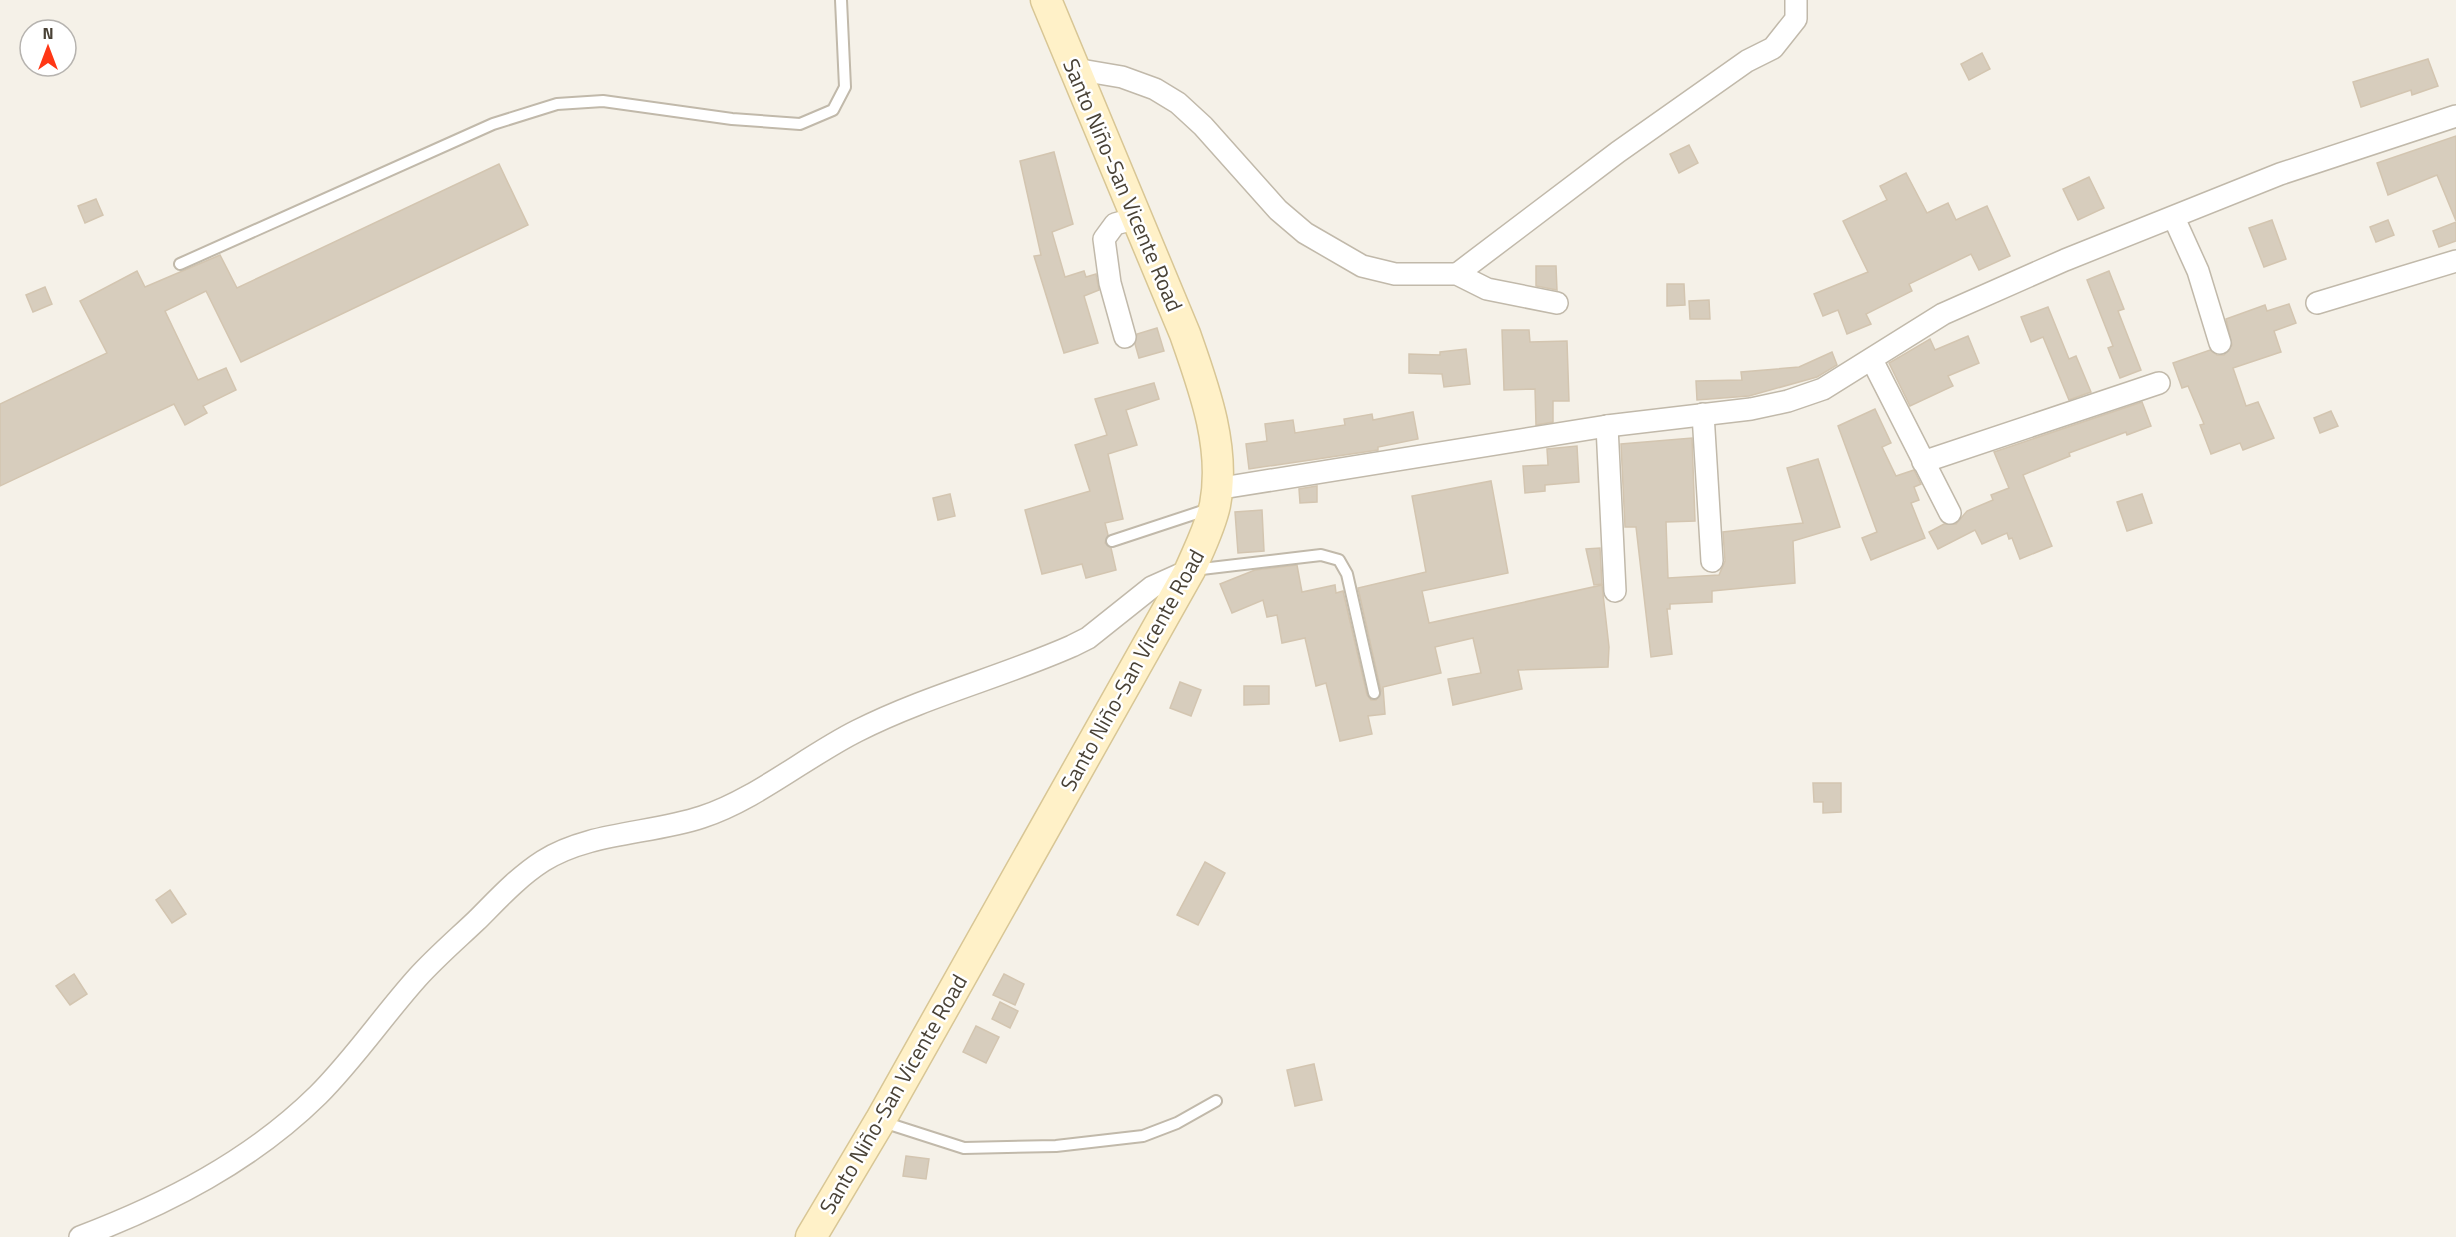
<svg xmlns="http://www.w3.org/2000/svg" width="2456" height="1237" viewBox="0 0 2456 1237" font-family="'Titillium Web',sans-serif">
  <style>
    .building { fill: #d7cdbd; stroke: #d3c5b0; stroke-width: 1.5 }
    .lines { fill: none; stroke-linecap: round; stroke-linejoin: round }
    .service-casing { stroke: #c1b9aa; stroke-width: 14 }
    .minor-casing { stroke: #c1b9aa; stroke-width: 24 }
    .secondary-casing { stroke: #d8c695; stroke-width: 33 }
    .service { stroke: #fff; stroke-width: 10 }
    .minor { stroke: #fff; stroke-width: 21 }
    .secondary { stroke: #fff1c8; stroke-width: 30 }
    .labels { text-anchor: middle; stroke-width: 5; stroke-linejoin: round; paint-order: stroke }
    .street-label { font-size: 22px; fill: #494236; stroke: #fff }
  </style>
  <rect width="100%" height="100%" fill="#f5f1e8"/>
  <g class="building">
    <polygon points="1982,53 1990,69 1969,80 1961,64"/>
    <polygon points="2428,59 2438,86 2412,95 2411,90 2361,107 2353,82"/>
    <polygon points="2456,136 2456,221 2437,175 2388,195 2377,163"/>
    <polygon points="1689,145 1698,163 1679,173 1670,154"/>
    <polygon points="1054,152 1073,224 1052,232 1065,277 1084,271 1086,277 1096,274 1099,290 1084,296 1098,343 1064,353 1034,256 1041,255 1020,161"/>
    <polygon points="499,164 528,225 241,362 206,291 165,311 198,380 226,368 236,390 203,406 207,413 185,425 174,404 0,486 0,404 107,353 80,301 137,271 145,287 220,255 237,288"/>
    <polygon points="1906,173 1927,213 1948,203 1956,220 1987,206 2010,256 1979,270 1971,254 1909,284 1912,291 1866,314 1871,324 1847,334 1838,310 1823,316 1814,294 1868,272 1843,221 1887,200 1880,186"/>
    <polygon points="2089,177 2104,208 2078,220 2063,189"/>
    <polygon points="96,199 103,215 85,223 78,206"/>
    <polygon points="2272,220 2286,259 2264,267 2249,228"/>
    <polygon points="2388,220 2394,235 2376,242 2370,227"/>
    <polygon points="2456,222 2456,241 2439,247 2433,231"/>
    <polygon points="1536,266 1556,266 1557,290 1536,286"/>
    <polygon points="2109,271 2124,309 2118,311 2141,370 2120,378 2108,348 2113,346 2087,280"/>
    <polygon points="1667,284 1684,284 1685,305 1667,306"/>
    <polygon points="45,287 52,304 33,312 26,295"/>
    <polygon points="1709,300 1710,319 1690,319 1689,301"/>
    <polygon points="2289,304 2296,323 2274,331 2281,352 2233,368 2246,406 2258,402 2274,438 2243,450 2240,443 2211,454 2200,425 2204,424 2188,386 2182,388 2173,363 2210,350 2217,355 2224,355 2232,345 2226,319 2265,305 2267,311"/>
    <polygon points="2048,307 2069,359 2076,356 2091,392 2069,400 2043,337 2031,342 2021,317"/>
    <polygon points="1157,328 1164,351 1139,358 1135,344 1137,334"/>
    <polygon points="1502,330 1529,330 1530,342 1567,341 1569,401 1553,401 1553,422 1536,425 1535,389 1504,390"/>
    <polygon points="1968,336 1979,363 1948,376 1953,386 1910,406 1889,363 1930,339 1935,350"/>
    <polygon points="1466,349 1470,384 1444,387 1442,374 1409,373 1409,354 1440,355 1440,352"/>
    <polygon points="1832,352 1837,365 1817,377 1749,396 1697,400 1696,381 1742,380 1741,372 1799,367"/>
    <polygon points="1154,383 1159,399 1126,410 1137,445 1108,454 1123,519 1105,523 1108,535 1105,543 1111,548 1116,570 1086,578 1082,564 1042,574 1025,510 1090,491 1075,445 1107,435 1095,399"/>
    <polygon points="2142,402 2151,426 2127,435 2126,432 2069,453 2070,456 2023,475 2052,546 2020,559 2012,538 2009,539 2007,533 1982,544 1975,530 1938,549 1929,532 1944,524 1956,524 1967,511 1993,500 1991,495 2009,488 1994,452"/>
    <polygon points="1875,409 1891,443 1882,447 1896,476 1914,470 1921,484 1914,487 1919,500 1911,503 1925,538 1871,560 1862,538 1877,532 1838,426"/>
    <polygon points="2331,411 2338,426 2320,433 2314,418"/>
    <polygon points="1413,412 1418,439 1378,447 1378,450 1249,469 1246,444 1267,441 1265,424 1293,420 1295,433 1345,425 1344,419 1372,414 1373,420"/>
    <polygon points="1692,438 1695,521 1666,522 1668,578 1719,575 1725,561 1723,532 1803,523 1787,468 1818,459 1840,527 1793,541 1795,583 1712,591 1712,602 1670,604 1670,609 1667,609 1672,654 1651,657 1636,527 1625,527 1621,444"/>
    <polygon points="1577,446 1579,482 1545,485 1545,491 1525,493 1523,466 1548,465 1547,449"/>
    <polygon points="1491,481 1508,573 1422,591 1429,623 1602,585 1609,647 1608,667 1518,670 1522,689 1453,705 1448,679 1481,673 1473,638 1435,647 1441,673 1383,687 1385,714 1368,716 1372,734 1340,741 1326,683 1316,686 1305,638 1282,643 1277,615 1267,617 1263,600 1232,613 1220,584 1255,570 1297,565 1302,592 1335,585 1336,593 1343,591 1367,695 1371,700 1376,700 1381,691 1358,588 1426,572 1412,496"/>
    <polygon points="1317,486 1317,502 1300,503 1299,489"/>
    <polygon points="950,494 955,516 938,520 933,498"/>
    <polygon points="2142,494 2152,523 2127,531 2117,502"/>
    <polygon points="1262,510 1264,551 1238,553 1235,512"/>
    <polygon points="1600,548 1602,584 1594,585 1586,549"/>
    <polygon points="1180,682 1201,690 1191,716 1170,708"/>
    <polygon points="1244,686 1269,686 1269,704 1244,705"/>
    <polygon points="1813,783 1841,783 1841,812 1823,813 1823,802 1814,802"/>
    <polygon points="1205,862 1225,873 1198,925 1177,915"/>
    <polygon points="170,890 186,914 172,923 156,900"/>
    <polygon points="74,974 87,994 70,1005 56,986"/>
    <polygon points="1004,974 1024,984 1015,1005 993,995"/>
    <polygon points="1000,1002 1018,1011 1010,1028 992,1019"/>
    <polygon points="976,1026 999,1037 986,1063 963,1052"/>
    <polygon points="1314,1064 1322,1100 1295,1106 1287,1070"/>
    <polygon points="906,1156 929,1159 926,1179 903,1176"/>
  </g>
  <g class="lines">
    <g class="service-casing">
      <g id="service">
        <polyline points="180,264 493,124 557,104 603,101 732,119 800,124 833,110 845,87 841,0"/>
        <polyline points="1112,541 1209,509"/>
        <polyline points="1193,570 1321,555 1339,560 1347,574 1374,693"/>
        <polyline points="883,1122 964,1148 1056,1146 1143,1136 1177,1123 1216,1101"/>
      </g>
    </g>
    <g class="minor-casing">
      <g id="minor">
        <polyline points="1075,69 1122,77 1155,89 1178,103 1203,126 1278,210 1305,233 1362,266 1395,274 1457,274 1487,289 1557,303"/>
        <polyline points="2174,218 2198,271 2220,343"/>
        <polyline points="1457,274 1618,152 1747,61 1773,48 1796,19 1796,0"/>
        <polyline points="2317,303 2456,261"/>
        <polyline points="1125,337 1110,283 1104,239 1115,224 1137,218"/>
        <polyline points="1872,360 1950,513"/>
        <polyline points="1703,414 1712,561"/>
        <polyline points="1607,426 1615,591"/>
        <polyline points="1923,462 2159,383"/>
        <polyline points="1216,489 1607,426 1751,409 1788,401 1823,389 1943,314 2065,260 2280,174 2456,116"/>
        <path d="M 80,1237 C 167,1204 251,1161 318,1095 C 354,1059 383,1016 417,978 C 436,957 457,939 477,920 C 498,899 518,877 543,861 C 589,832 651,834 702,817 C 755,800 807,756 857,731 C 926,696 1002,677 1072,646 L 1088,638 L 1152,587 L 1190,570"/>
      </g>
    </g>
    <g class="secondary-casing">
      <path id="secondary" d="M 811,1237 L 880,1121 L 1190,570 C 1199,549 1210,528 1215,505 C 1226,447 1204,388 1185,334 L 1046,0"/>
    </g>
    <use href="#service" class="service"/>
    <use href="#minor" class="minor"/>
    <use href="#secondary" class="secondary"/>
  </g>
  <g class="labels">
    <g class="street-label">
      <text transform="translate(1123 185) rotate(67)" y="8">Santo Niño-San Vicente Road</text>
      <text transform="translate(1132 670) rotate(-61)" y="8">Santo Niño-San Vicente Road</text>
      <text transform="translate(893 1094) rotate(-60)" y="8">Santo Niño-San Vicente Road</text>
    </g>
  </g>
  <g transform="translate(48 48)"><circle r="28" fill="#ffffff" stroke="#b6b3af" stroke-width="1.5"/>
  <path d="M0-4.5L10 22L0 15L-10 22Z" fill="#ff3715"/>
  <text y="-9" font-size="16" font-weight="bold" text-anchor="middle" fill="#494236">N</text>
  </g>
</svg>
